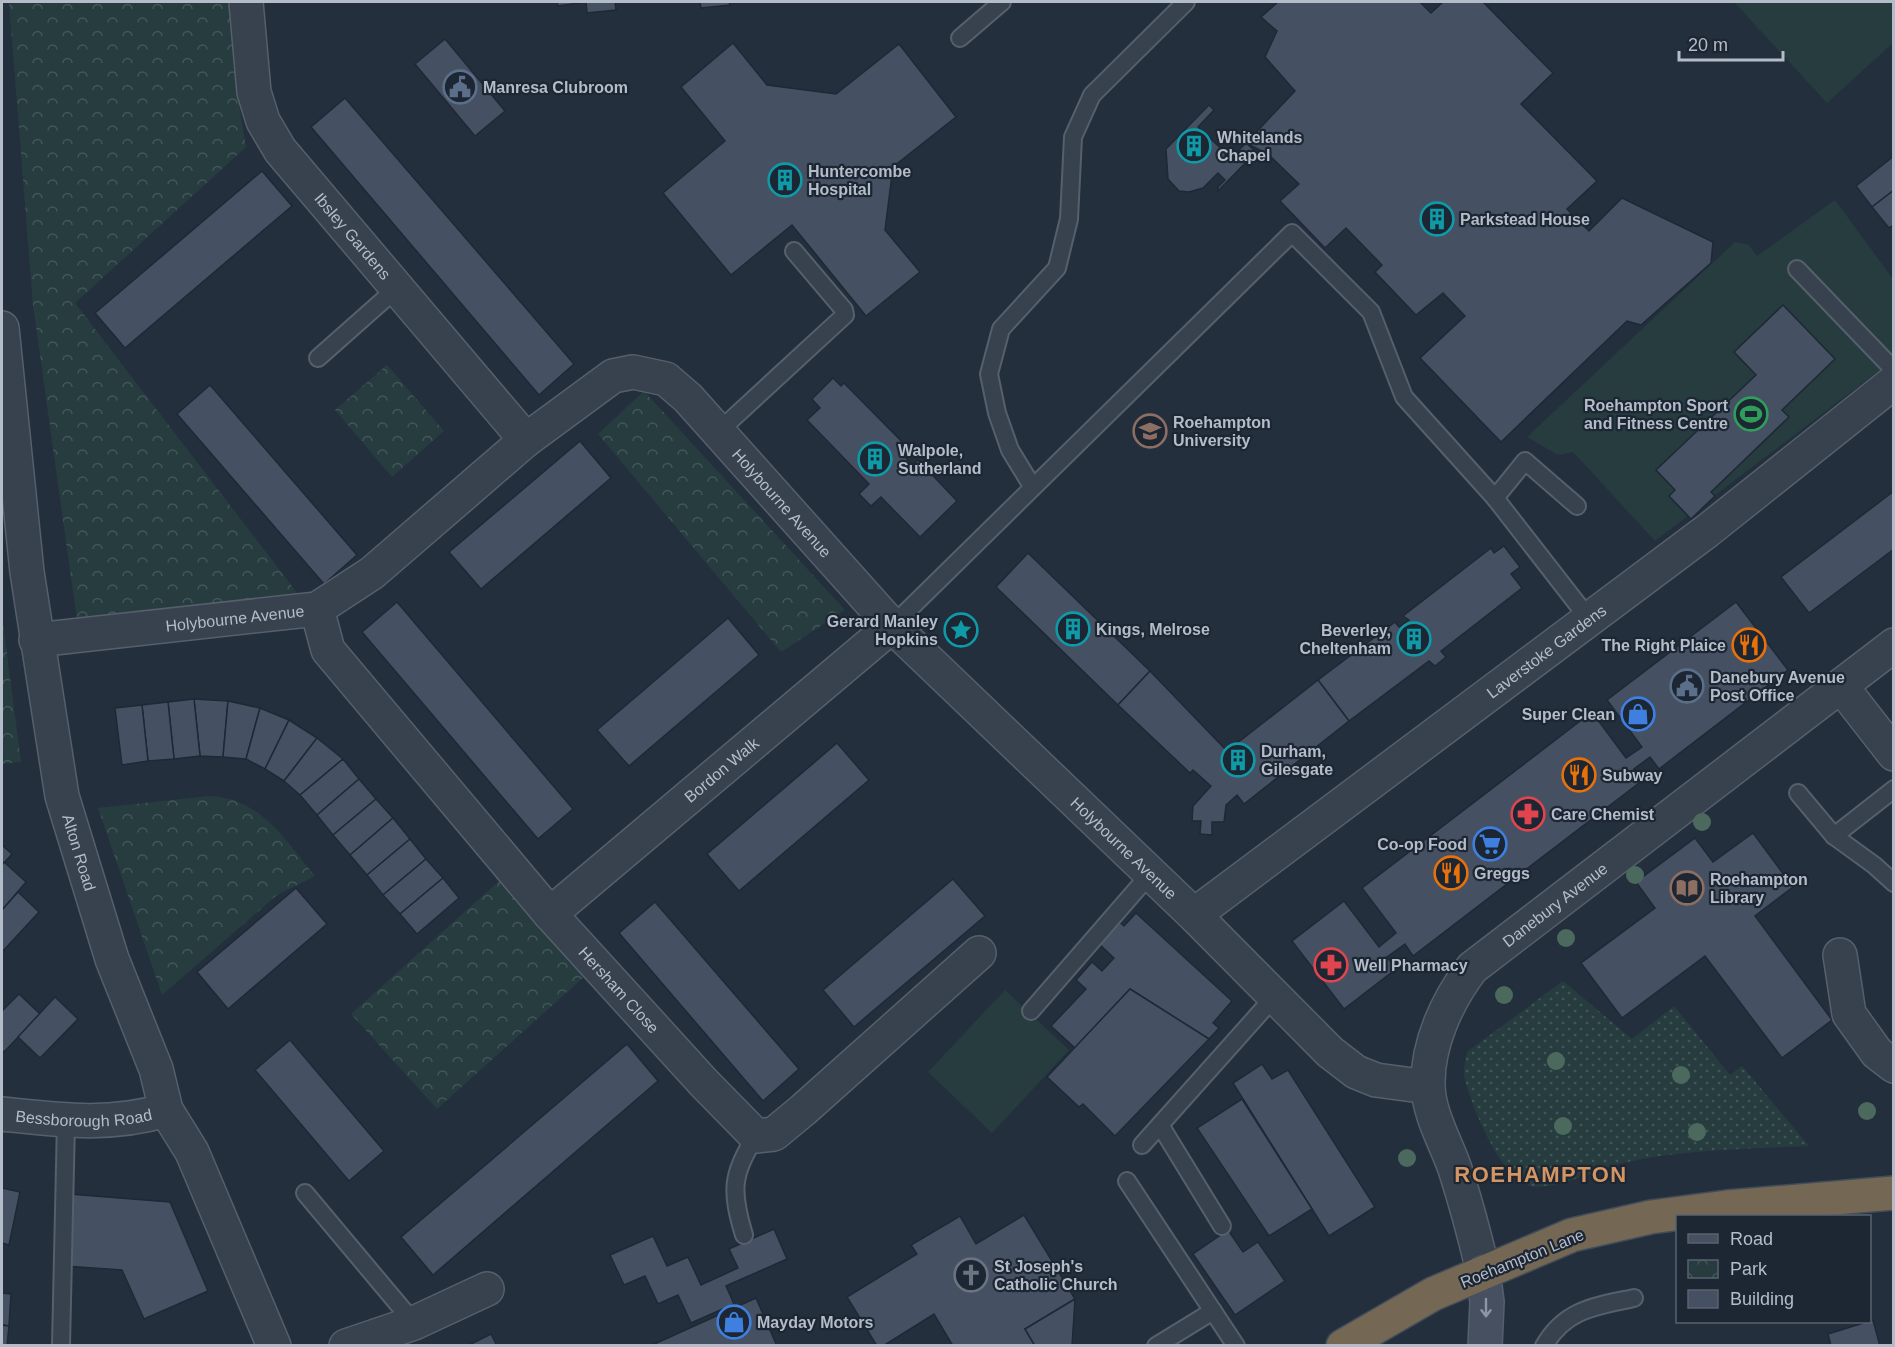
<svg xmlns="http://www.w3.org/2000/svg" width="1895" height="1347" viewBox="0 0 1895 1347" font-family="Helvetica,sans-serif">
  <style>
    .grass { fill: url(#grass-dots) }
    .park { fill: url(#park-crowns) }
    .garden { fill: #263c3f }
    .building { fill: #455162; stroke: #1f2835; stroke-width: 1.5 }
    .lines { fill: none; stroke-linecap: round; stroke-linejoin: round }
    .lane-casing { stroke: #565f6c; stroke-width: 20 }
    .street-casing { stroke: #565f6c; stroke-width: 36 }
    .secondary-casing { stroke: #565f6c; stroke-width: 36 }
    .highway-casing { stroke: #434c59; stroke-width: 36 }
    .lane { stroke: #38414e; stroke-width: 16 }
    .street { stroke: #38414e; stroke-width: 33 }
    .secondary { stroke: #465061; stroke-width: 33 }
    .highway { stroke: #746855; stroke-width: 33 }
    .tree { fill: #4b6a5d }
    .oneway { stroke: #8e96a5 }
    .labels { text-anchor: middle; stroke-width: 4.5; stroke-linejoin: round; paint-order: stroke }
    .poi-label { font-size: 16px; font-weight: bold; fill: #b4bcc9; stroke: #1d2633; text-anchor: start }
    .street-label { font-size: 16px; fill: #b4bcc9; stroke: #1d2633 }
    .district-label { font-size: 22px; font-weight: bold; letter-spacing: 1.5px; fill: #d59563; stroke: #1d2633 }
  </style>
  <defs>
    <pattern id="grass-dots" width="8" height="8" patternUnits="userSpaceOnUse" patternTransform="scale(1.5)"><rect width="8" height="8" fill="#263c3f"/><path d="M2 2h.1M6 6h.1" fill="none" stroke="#435659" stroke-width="1.8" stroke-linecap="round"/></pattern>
    <pattern id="park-crowns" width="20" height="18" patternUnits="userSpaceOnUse" patternTransform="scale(1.5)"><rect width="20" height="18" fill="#263c3f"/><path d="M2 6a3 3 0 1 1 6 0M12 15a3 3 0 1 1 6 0" fill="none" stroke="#435659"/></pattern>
  </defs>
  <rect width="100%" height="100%" fill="#242f3e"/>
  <path class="grass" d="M 1563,981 L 1632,1039 L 1674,1006 L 1730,1075 L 1742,1066 L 1809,1146 C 1748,1149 1683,1149 1623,1163 C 1597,1169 1555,1191 1530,1186 C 1501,1180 1469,1101 1464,1075 C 1463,1068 1466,1059 1467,1052 Z"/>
  <g class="park">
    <polygon points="9,2 231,2 237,92 246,147 75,303 298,594 77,620 33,305"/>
    <polygon points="387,365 444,431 392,477 335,410"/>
    <polygon points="644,391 845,610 781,652 598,434"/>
    <polygon points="2,616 21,762 2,764"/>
    <path d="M 209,796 C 261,798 285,840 315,876 L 277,895 L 162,995 L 98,808 Z"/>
    <polygon points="499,881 585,976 437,1109 351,1014"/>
  </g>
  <g class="garden">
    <polygon points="1734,2 1893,2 1893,43 1827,103"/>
    <polygon points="1835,200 1893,279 1893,360 1655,541 1573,452 1558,455 1527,437 1735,242 1749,245 1757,256"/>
    <polygon points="1005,990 1069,1050 992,1133 928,1072"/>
  </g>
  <g class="building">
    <polygon points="557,2 586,2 558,6"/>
    <polygon points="586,2 615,2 616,10 587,13"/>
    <polygon points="700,2 729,2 730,5 701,8"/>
    <polygon points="1278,2 1420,2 1431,13 1443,2 1483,2 1553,73 1521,104 1597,181 1567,209 1589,231 1622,198 1713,242 1711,263 1641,325 1627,321 1501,442 1420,358 1465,316 1443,293 1416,315 1375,272 1382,265 1346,228 1325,248 1280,201 1299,184 1268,154 1246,143 1295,91 1265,57 1277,31 1261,17"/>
    <polygon points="445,39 505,111 475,136 415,64"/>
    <polygon points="733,43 767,85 836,94 899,44 956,117 893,167 885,230 920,272 866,316 792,225 731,275 663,193 725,141 681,87"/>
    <polygon points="345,98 574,364 539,395 311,127"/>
    <polygon points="1209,105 1214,110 1198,127 1231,158 1246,143 1256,152 1218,191 1218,187 1225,180 1218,173 1203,188 1189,192 1179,191 1168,179 1166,149"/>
    <polygon points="1894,156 1894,190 1872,207 1856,186"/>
    <polygon points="262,171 292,206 125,348 95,313"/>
    <polygon points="1894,190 1894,225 1889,228 1872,207"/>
    <polygon points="1783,305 1835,359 1782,410 1789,417 1711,492 1715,496 1691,519 1669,496 1675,490 1656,470 1756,375 1734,352"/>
    <polygon points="833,378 841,386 844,383 911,451 905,457 913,465 918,460 957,501 920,537 881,497 871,506 859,494 869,484 807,420 820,408 812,399"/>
    <polygon points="210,385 357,555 324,584 177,414"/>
    <polygon points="580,441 611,478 481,589 449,552"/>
    <polygon points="1894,491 1894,549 1809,613 1781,577"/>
    <polygon points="1504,546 1520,567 1511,574 1522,588 1441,651 1446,657 1435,666 1429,661 1349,721 1318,680 1395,622 1399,627 1409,620 1403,616 1491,548 1494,553"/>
    <polygon points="1028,553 1150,671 1118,705 996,587"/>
    <polygon points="397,602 573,809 538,839 362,632"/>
    <polygon points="1736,602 1788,670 1659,769 1650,757 1634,769 1643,780 1413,956 1405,944 1387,957 1396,969 1344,1009 1292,941 1344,901 1379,947 1396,933 1362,888 1592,712 1626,758 1642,747 1607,700"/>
    <polygon points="728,618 759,655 629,766 597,730"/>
    <polygon points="1150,671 1227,751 1318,680 1349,721 1244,804 1237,795 1226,805 1224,822 1212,822 1212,835 1200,834 1201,821 1192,821 1193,806 1211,786 1193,770 1190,773 1118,705"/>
    <polygon points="194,699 228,701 223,757 200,756"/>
    <polygon points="194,699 200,756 174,759 168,702"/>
    <polygon points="228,701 260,708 246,759 223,757"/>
    <polygon points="168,702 174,759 148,761 142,705"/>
    <polygon points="142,705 148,761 122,765 115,708"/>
    <polygon points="260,708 289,720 265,769 246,759"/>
    <polygon points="289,720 317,738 284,781 265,769"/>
    <polygon points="317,738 343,759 300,795 284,781"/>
    <polygon points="837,743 869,780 739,891 707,854"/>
    <polygon points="343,759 359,779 317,815 300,795"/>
    <polygon points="359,779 376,799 333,835 317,815"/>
    <polygon points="376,799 393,818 350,855 333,835"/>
    <polygon points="393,818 410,839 367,875 350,855"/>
    <polygon points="1753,833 1793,887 1755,916 1832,1020 1782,1058 1705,956 1622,1018 1581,963 1655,908 1636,882 1695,838 1713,862"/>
    <polygon points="410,839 426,859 383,895 367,875"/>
    <polygon points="2,845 12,854 2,865"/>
    <polygon points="426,859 443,878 400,914 383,895"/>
    <polygon points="4,862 26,882 2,910 2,865"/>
    <polygon points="443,878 459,898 417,934 400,914"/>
    <polygon points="953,879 985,916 854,1027 823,990"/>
    <polygon points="296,888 327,924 228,1009 197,972"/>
    <polygon points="18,892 39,912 2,952 2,910"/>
    <polygon points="655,902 799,1069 763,1101 619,933"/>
    <polygon points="1136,913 1232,1001 1213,1023 1219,1028 1209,1039 1130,989 1075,1048 1051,1026 1086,989 1076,980 1092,962 1102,971 1114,958 1097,942 1117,920 1124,926"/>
    <polygon points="1130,989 1209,1039 1115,1136 1083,1104 1079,1107 1047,1077"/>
    <polygon points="19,994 40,1014 4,1052 2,1050 2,1011"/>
    <polygon points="55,997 78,1019 40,1058 18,1037"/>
    <polygon points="290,1040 384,1151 349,1181 255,1070"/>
    <polygon points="627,1044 658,1081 433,1275 401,1237"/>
    <polygon points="1262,1064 1272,1079 1288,1070 1375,1207 1329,1236 1233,1083"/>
    <polygon points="1242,1099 1312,1209 1269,1236 1197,1128"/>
    <polygon points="2,1188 20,1192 9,1245 2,1243"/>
    <polygon points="69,1194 170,1202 208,1291 144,1319 122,1270 64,1266"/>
    <polygon points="1024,1215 1075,1299 1025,1329 1035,1346 953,1346 934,1314 883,1346 877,1346 847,1297 917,1254 911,1245 960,1216 976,1244"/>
    <polygon points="774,1229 787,1259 726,1286 734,1304 691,1323 678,1295 658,1304 645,1276 624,1285 610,1255 653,1236 667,1266 688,1257 701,1285 738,1268 729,1249"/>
    <polygon points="1228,1230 1243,1252 1258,1242 1285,1281 1235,1315 1193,1254"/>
    <polygon points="2,1293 11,1294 9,1326 2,1325"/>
    <polygon points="756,1298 777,1346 650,1346"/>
    <polygon points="1075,1299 1072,1346 1035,1346 1025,1329"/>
    <polygon points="1873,1320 1880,1346 1831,1346 1828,1334"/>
    <polygon points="2,1325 9,1326 7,1346 2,1346"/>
    <polygon points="491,1334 497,1346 467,1346"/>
  </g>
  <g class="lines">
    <g class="lane-casing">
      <g id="lane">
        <polyline points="960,38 1002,2"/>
        <polyline points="1797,269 1894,370"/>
        <polyline points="318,358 397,288"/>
        <polyline points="718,432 845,315 844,310 794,251"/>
        <polyline points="1032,486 1010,450 997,413 989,374 1001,329 1057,268 1069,219 1073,137 1092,95 1186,2"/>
        <polyline points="1577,506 1525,461 1495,498 1589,619"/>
        <polyline points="892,626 1292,233 1371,312 1404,397 1495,498"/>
        <polyline points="1798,793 1834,836 1874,865 1894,883"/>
        <polyline points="1834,836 1894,789"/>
        <polyline points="1031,1011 1150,874"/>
        <polyline points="1160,1125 1222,1226"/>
        <polyline points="1142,1145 1275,996"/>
        <polyline points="1127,1181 1236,1346"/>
        <polyline points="305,1193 414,1323"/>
        <path d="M 744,1235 C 731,1192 731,1174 756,1136"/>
        <polyline points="61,1346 66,1121"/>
        <polyline points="1156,1346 1213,1311"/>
        <path d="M 1544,1346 C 1565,1309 1596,1306 1634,1298"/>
      </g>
    </g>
    <g class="street-casing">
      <g id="street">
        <path id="s1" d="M 246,2 L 254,92 L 263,121 L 280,150 L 526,440"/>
        <path id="s2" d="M 2,328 L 27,572 L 62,796 L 112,959 L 156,1069 L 166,1110 L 192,1152 L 274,1346"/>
        <path id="s3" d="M 317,609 L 328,650 L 550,914 L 704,1083 L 756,1136 L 774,1134 L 803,1110 L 979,953"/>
        <path id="s4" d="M 36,640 L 317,609 L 372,573 L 526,440 L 613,376 L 633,372 L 666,379 L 688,398 L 892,626 L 1194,915 L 1330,1052 L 1356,1072 L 1376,1080 L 1428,1087"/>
        <polyline points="1841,686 1894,754"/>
        <path id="s5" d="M 550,914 L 892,626"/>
        <path id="s6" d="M 1194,915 L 1707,531 L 1894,382"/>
        <polyline points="1840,955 1849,1014 1877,1053 1894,1066"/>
        <path id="s7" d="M 2,1114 C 59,1120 109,1127 166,1110"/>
        <path id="s8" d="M 1483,1271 C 1475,1237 1466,1203 1455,1169 C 1446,1143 1429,1115 1428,1086 C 1427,1044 1447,1001 1472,968 L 1894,645"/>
        <polyline points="346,1346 414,1323 487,1289"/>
      </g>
    </g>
    <g class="secondary-casing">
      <polyline id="secondary" points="1483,1271 1487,1302 1485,1346"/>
    </g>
    <g class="highway-casing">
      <polyline id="highway" points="1343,1346 1433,1294 1572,1235 1651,1217 1727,1207 1894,1193"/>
    </g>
    <use href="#lane" class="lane"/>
    <use href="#street" class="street"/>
    <use href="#secondary" class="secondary"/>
    <use href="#highway" class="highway"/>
  </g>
  <g class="tree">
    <circle cx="1702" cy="822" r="9"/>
    <circle cx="1635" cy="875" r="9"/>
    <circle cx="1566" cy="938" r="9"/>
    <circle cx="1504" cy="995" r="9"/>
    <circle cx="1556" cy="1061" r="9"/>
    <circle cx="1681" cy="1075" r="9"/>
    <circle cx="1867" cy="1111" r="9"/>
    <circle cx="1563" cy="1126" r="9"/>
    <circle cx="1697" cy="1132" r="9"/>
    <circle cx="1407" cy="1158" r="9"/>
  </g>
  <defs><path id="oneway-shaft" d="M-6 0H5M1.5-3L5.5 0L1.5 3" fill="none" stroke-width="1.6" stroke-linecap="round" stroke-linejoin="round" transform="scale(1.5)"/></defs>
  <use class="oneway" href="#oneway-shaft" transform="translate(1486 1308) rotate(90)"/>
  <defs>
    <g id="civic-ring" transform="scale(1.725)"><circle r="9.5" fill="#1d2633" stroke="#5c6f8a" stroke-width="1.5"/><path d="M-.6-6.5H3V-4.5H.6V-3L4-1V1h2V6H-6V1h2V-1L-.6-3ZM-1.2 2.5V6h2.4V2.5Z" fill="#5c6f8a"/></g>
    <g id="building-ring" transform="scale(1.725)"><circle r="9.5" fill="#1d2633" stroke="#0f9aa8" stroke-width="1.5"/><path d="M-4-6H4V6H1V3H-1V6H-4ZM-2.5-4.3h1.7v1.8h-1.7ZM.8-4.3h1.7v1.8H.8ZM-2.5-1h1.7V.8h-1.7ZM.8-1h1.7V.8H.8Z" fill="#0f9aa8"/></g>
    <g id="stadium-ring" transform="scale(1.725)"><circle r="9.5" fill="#1d2633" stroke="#2e9e5b" stroke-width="1.5"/><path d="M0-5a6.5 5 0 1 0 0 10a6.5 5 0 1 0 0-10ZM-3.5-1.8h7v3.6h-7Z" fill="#2e9e5b"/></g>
    <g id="university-ring" transform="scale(1.725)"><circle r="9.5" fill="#1d2633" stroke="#8d6e63" stroke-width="1.5"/><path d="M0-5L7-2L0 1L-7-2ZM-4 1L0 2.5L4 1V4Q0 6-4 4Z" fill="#8d6e63"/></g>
    <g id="sight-ring" transform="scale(1.725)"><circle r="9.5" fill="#1d2633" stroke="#0f9aa8" stroke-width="1.5"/><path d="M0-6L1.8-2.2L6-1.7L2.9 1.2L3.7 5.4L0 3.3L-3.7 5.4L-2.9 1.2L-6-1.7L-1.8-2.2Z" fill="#0f9aa8"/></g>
    <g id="restaurant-ring" transform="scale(1.725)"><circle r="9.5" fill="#1d2633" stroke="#e8710a" stroke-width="1.5"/><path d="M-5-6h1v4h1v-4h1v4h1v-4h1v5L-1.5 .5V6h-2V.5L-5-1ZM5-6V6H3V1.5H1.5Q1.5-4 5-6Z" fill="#e8710a"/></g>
    <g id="shop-ring" transform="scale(1.725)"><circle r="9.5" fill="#1d2633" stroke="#3f7fe0" stroke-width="1.5"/><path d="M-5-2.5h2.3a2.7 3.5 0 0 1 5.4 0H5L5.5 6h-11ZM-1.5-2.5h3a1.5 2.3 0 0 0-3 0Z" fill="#3f7fe0"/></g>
    <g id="pharmacy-ring" transform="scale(1.725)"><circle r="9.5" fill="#1d2633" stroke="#e0444e" stroke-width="1.5"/><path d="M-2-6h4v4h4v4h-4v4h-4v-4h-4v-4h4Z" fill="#e0444e"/></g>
    <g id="supermarket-ring" transform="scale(1.725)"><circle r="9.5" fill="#1d2633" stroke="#3f7fe0" stroke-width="1.5"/><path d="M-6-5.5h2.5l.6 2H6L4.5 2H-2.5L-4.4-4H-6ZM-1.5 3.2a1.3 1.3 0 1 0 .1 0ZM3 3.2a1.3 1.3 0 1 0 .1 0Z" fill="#3f7fe0"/></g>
    <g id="library-ring" transform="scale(1.725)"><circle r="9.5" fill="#1d2633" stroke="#8d6e63" stroke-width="1.5"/><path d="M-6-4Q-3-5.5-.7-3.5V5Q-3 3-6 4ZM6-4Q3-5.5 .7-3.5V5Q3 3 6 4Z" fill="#8d6e63"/></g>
    <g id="church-ring" transform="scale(1.725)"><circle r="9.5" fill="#1d2633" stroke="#6b7280" stroke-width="1.5"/><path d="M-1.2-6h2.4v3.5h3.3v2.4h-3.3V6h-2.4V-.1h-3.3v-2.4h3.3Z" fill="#6b7280"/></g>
  </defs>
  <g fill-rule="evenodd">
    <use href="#civic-ring" x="460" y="87"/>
    <use href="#building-ring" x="1194" y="146"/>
    <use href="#building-ring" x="785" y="180"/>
    <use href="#building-ring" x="1437" y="219"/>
    <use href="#stadium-ring" x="1751" y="414"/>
    <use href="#university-ring" x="1150" y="431"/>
    <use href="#building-ring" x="875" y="459"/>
    <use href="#building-ring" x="1073" y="629"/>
    <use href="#sight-ring" x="961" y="630"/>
    <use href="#building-ring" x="1414" y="639"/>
    <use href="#restaurant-ring" x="1749" y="645"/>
    <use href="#civic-ring" x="1687" y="686"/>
    <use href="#shop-ring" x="1638" y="714"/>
    <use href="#building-ring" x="1238" y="760"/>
    <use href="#restaurant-ring" x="1579" y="775"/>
    <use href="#pharmacy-ring" x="1528" y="814"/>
    <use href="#supermarket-ring" x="1490" y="844"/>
    <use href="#restaurant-ring" x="1451" y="873"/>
    <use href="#library-ring" x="1687" y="888"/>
    <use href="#pharmacy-ring" x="1331" y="965"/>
    <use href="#church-ring" x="971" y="1275"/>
    <use href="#shop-ring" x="734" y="1322"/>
  </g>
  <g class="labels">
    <g class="poi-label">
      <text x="483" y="93">Manresa Clubroom</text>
      <text x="1217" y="143">Whitelands<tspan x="1217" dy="18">Chapel</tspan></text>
      <text x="808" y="177">Huntercombe<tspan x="808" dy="18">Hospital</tspan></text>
      <text x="1460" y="225">Parkstead House</text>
      <text x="1728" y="411" text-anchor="end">Roehampton Sport<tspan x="1728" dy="18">and Fitness Centre</tspan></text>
      <text x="1173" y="428">Roehampton<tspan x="1173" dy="18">University</tspan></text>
      <text x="898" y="456">Walpole,<tspan x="898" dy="18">Sutherland</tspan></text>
      <text x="938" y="627" text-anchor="end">Gerard Manley<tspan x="938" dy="18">Hopkins</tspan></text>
      <text x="1096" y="635">Kings, Melrose</text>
      <text x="1391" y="636" text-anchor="end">Beverley,<tspan x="1391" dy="18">Cheltenham</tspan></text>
      <text x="1726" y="651" text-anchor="end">The Right Plaice</text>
      <text x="1710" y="683">Danebury Avenue<tspan x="1710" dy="18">Post Office</tspan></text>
      <text x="1615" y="720" text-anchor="end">Super Clean</text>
      <text x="1261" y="757">Durham,<tspan x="1261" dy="18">Gilesgate</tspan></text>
      <text x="1602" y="781">Subway</text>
      <text x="1551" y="820">Care Chemist</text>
      <text x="1467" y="850" text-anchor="end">Co-op Food</text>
      <text x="1474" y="879">Greggs</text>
      <text x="1710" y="885">Roehampton<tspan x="1710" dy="18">Library</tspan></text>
      <text x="1354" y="971">Well Pharmacy</text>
      <text x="994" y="1272">St Joseph's<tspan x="994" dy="18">Catholic Church</tspan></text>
      <text x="757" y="1328">Mayday Motors</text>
    </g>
    <g class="street-label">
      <text dy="6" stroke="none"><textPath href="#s1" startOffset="267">Ibsley Gardens</textPath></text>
      <text dy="6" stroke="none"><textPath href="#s4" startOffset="884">Holybourne Avenue</textPath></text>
      <text dy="6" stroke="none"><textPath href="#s4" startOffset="200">Holybourne Avenue</textPath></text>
      <text dy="6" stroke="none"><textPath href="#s6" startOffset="440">Laverstoke Gardens</textPath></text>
      <text dy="6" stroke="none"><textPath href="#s5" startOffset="224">Bordon Walk</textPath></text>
      <text dy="6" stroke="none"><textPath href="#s4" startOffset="1370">Holybourne Avenue</textPath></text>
      <text dy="6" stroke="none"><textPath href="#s2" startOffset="531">Alton Road</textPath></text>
      <text dy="6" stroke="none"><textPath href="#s8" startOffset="426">Danebury Avenue</textPath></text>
      <text dy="6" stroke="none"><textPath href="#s3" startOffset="490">Hersham Close</textPath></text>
      <text dy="6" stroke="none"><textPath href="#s7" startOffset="82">Bessborough Road</textPath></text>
      <text transform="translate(1522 1258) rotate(-22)" y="6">Roehampton Lane</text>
    </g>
    <g class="district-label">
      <text x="1541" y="1182">ROEHAMPTON</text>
    </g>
  </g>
  <rect width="1895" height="1347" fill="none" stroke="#b4bcc9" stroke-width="6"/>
  <rect x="1676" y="1215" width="195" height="108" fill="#1d2633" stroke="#59626f" stroke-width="1.5"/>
  <rect x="1688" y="1234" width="30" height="9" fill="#465061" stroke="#59626f" stroke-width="1.5"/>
  <text x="1730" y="1245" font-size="18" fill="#b4bcc9">Road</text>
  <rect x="1688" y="1260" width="30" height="18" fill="url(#park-crowns)" stroke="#59626f" stroke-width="1.5"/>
  <text x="1730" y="1275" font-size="18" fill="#b4bcc9">Park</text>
  <rect x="1688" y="1290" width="30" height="18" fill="#455162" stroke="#59626f" stroke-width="1.5"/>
  <text x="1730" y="1305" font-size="18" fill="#b4bcc9">Building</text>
  <path d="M1679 51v9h104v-9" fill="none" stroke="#b4bcc9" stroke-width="3"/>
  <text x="1688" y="51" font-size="18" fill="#b4bcc9" stroke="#1d2633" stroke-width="4.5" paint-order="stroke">20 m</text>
</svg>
